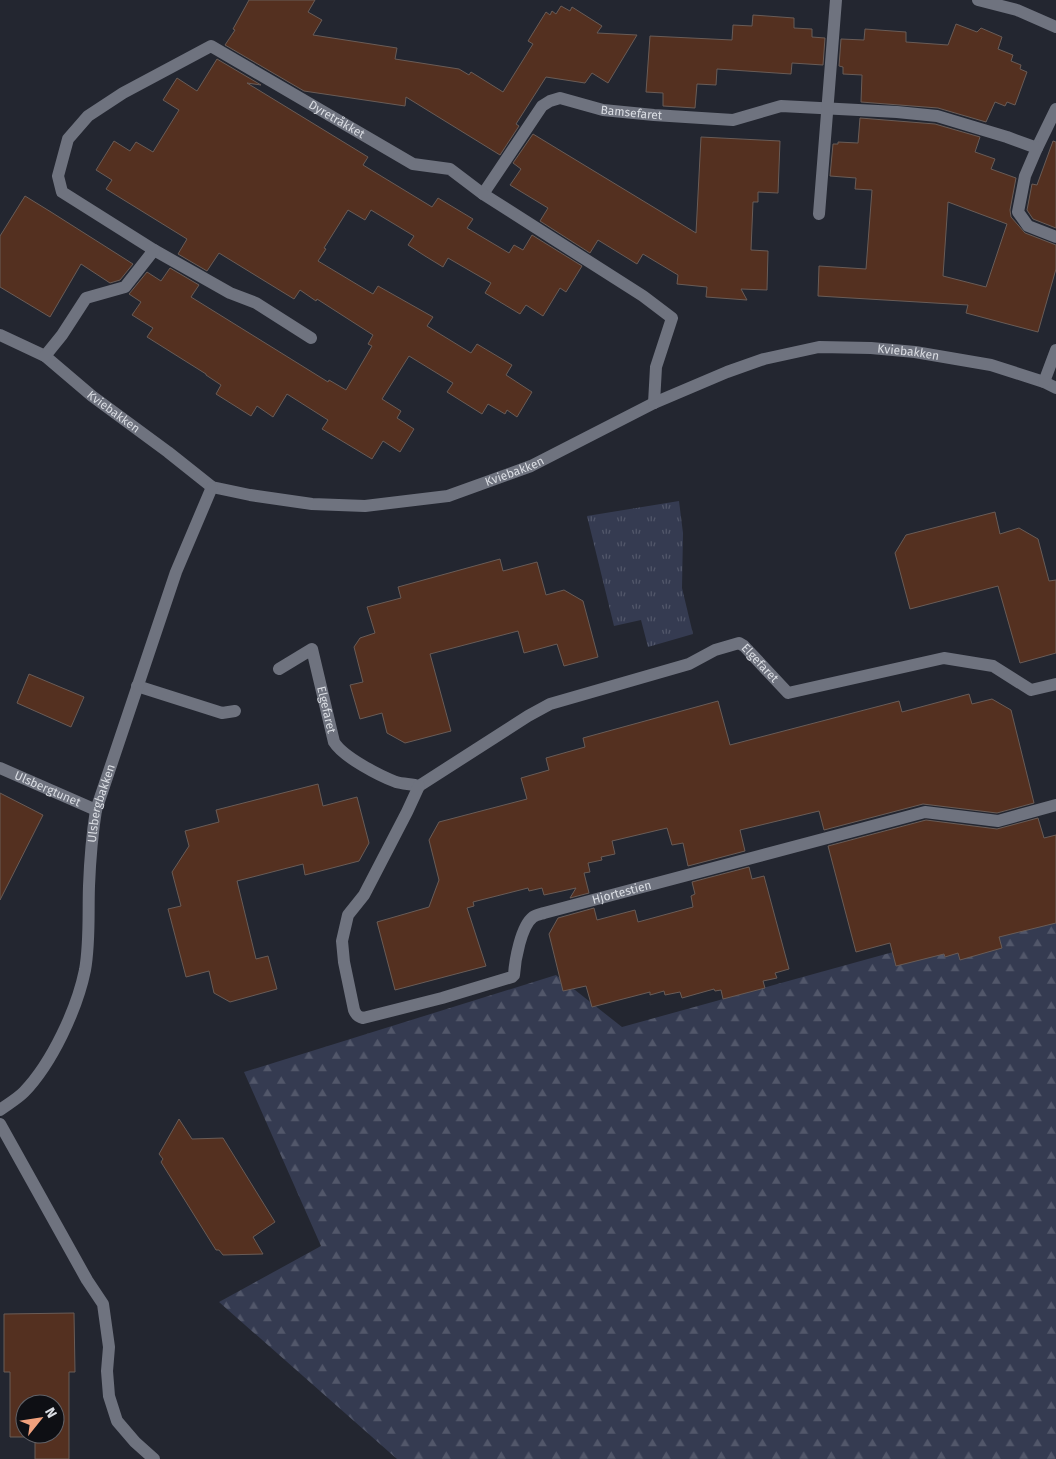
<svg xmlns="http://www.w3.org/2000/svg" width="1056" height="1459" viewBox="0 0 1056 1459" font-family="'Fira Sans',sans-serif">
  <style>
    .forest { fill: url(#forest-firs) }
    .park { fill: url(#park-tufts) }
    .building { fill: #543020; stroke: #695c57; fill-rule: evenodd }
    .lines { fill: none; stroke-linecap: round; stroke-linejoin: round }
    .minor { stroke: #6f737f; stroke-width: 12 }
    .labels { text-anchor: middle; stroke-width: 4; stroke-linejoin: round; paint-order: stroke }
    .street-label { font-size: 12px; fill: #dadde3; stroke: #0e0f14 }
  </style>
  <defs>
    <pattern id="forest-firs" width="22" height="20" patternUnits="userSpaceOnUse" patternTransform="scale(1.25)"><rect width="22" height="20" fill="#353b51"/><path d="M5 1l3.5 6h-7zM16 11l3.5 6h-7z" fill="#52576a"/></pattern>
    <pattern id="park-tufts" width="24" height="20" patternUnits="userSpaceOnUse" patternTransform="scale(1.25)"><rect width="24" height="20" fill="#353b51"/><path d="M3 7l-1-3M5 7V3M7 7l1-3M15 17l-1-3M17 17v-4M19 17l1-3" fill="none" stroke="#52576a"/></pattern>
  </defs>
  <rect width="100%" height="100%" fill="#232630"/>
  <polygon class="forest" points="1056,907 1056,1459 397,1459 219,1302 321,1246 244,1072 556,975 622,1027"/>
  <polygon class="park" points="679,501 683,533 682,588 693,634 648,647 641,620 614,626 587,516"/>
  <g class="building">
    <polygon points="249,0 315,0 308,12 322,20 313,35 397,48 395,59 459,69 469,75 471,72 503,92 533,44 528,41 546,12 550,15 552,11 556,14 561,6 570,11 572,7 602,26 597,33 637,35 608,83 592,73 585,83 546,77 516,124 519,126 500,155 406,97 405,106 304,91 225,45 235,30 233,29"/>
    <polygon points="753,15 794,18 794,28 812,29 812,37 825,38 823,65 792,63 791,74 717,69 716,85 697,84 695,108 663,106 663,93 646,92 650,36 732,40 733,25 752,26"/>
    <polygon points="956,24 977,32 981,28 1002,37 998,49 1013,55 1011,61 1021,65 1020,69 1027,72 1015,105 1007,102 1005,106 995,102 986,122 938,108 861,102 862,75 843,74 843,67 839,66 841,39 864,40 865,29 906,32 906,42 948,45"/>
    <polygon points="217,59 261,85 247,83 368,157 363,165 432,207 438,198 473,219 467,228 509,253 514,245 523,250 532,235 582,266 566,292 560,288 543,316 526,305 520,314 485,293 491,283 448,258 443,267 425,256 408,245 414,236 371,210 365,220 348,210 324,248 326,249 318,261 373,294 378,286 433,317 427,326 471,353 477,344 512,365 506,375 532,392 517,417 507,410 505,414 488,404 482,414 447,392 453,383 409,356 382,399 401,411 397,418 414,429 400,452 383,441 372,459 322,429 328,420 287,394 273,417 257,406 251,416 216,394 221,385 206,375 206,374 147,337 153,328 132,315 141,302 129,294 147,272 161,281 170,268 199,285 191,297 328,382 329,380 346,390 372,346 368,344 373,335 317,299 316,301 300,290 294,299 219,253 207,271 178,254 187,239 106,189 112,180 96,170 114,141 130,151 136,142 153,152 179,110 163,100 177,78 197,91"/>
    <path d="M 860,118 L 935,124 L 980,137 L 975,152 L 995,159 L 991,169 L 1016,178 L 1010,210 L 1011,217 L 1025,233 L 1056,245 L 1056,269 L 1038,332 L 966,313 L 968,305 L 818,296 L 819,266 L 866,269 L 872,190 L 855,189 L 856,178 L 830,176 L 833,144 L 838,144 L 838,142 L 858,143 ZM 948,202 L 1007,224 L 986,287 L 943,276 Z"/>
    <polygon points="533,134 696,233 701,137 780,141 778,193 758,192 758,202 753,202 751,250 768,251 767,290 741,289 747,300 706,297 707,287 677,284 678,275 643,254 637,264 598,240 590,253 540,221 548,208 510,185 521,169 513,163"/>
    <polygon points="1053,141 1056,142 1056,228 1033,219 1027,210 1032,184 1037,185"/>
    <polygon points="25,196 51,212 133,264 120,280 110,283 81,264 50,317 0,287 0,236"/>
    <polygon points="995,512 1000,534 1019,528 1038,539 1049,581 1056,580 1056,653 1020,663 998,586 910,609 895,553 906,535"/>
    <polygon points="500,559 503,571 537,562 546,595 564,590 583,601 598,657 564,666 557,644 524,653 518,631 430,654 451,731 405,743 387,733 382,713 360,719 350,685 363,682 354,647 360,638 375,633 367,607 401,598 398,587"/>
    <polygon points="29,674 84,697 71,727 17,703"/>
    <polygon points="969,694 972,704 992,699 1011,710 1034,803 997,813 923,804 824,830 819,811 740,830 745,851 688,866 683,843 672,845 667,828 612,841 615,854 601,857 602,860 588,863 590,872 584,873 589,893 570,898 576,888 544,895 542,888 529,891 528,888 473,902 474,906 467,908 486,966 395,990 377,922 429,907 439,880 429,840 439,822 527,799 521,778 549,770 546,758 585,747 583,738 718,701 730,745 899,701 902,712"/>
    <polygon points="318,784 323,806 357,797 369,843 359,861 305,875 303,864 237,881 256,959 268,956 277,989 230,1002 214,993 209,971 186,977 168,909 181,906 172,872 189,846 185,831 219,822 216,810"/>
    <polygon points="0,793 43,815 0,900"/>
    <polygon points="1038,818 1044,838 1056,835 1056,923 999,937 1002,948 960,960 958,953 945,957 944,954 896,966 890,943 856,952 828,846 926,820 997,829"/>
    <polygon points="749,867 752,879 764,876 789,969 775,973 777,978 763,981 765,988 723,999 721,990 715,991 714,989 682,998 680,992 665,995 664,991 650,995 650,992 592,1007 586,986 563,991 549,934 558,918 594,908 597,920 635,910 638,922 693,907 691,896 695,894 692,882"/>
    <polygon points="179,1119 192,1139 223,1138 275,1222 253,1237 263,1254 223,1255 219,1250 216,1250 161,1162 163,1159 159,1154"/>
    <path d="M 74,1313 L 75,1372 L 69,1372 L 69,1459 L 35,1459 L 35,1437 L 10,1437 L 10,1372 L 4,1372 L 4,1314 ZM 25,1404 L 55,1404 L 55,1434 L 25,1434 Z"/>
  </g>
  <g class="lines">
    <g class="minor">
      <polyline points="978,0 1017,10 1056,27"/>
      <polyline points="1037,148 1056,109"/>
      <path id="s1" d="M 483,194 L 542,106 L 550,101 L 560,98 L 603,110 L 654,115 L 733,120 L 781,106 L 897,112 L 937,116 L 1007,137 L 1037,148 L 1025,176 L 1018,212 L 1028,226 L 1056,237"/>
      <polyline points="819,214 836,0"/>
      <polyline points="154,250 230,293 256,303 311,338"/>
      <path id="s2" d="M 0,335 L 45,356 L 92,396 L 168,452 L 212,487 L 250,495 L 312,504 L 365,506 L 448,496 L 531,466 L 654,403 L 727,372 L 764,359 L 819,347 L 871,348 L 915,352 L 991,365 L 1044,382 L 1056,388"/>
      <path id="s3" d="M 45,356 L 62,335 L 86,298 L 125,287 L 154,250 L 62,192 L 58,176 L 68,139 L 88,116 L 123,93 L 211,46 L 413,164 L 450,169 L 483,194 L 643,296 L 672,318 L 656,367 L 654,403"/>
      <polyline points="1044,382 1056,350"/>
      <path id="s4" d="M 279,669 L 312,649 L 334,742 C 343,757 380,776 396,782 C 403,784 412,784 419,786 L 528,716 L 550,704 L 689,664 L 715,650 L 739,643 L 744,646 L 788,693 L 944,658 L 993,666 L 1031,690 L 1056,684"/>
      <polyline points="137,686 222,713 235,711"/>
      <path id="s5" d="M 0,768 L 96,810"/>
      <path id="s6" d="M 419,786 L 407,812 L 364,895 L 348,915 L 342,941 L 344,962 L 354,1010 C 356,1015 358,1017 363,1018 L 442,998 L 512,977 L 514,975 C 515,960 521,926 533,917 C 536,915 541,914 544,913 L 925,812 L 998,821 L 1056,805"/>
      <path id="s7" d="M 0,1110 C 8,1104 17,1099 24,1092 C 52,1063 77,1009 85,970 C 90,942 88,914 89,886 C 90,860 92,835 96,810 L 176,572 L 212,487"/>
      <polyline points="0,1124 87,1280 103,1304 109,1347 107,1371 109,1396 117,1421 135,1442 154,1459"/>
    </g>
  </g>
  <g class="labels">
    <g class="street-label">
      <text dy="4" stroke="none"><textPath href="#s1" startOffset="199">Bamsefaret</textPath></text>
      <text dy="4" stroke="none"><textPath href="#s3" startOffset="640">Dyretråkket</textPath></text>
      <text dy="4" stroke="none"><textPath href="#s2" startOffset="991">Kviebakken</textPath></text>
      <text dy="4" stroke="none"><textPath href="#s2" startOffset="138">Kviebakken</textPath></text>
      <text dy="4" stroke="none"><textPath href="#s2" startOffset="571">Kviebakken</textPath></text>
      <text dy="4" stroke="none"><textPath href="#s4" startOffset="615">Elgefaret</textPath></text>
      <text dy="4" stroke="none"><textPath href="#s4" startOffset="101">Elgefaret</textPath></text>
      <text dy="4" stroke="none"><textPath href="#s5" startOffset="52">Ulsbergtunet</textPath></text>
      <text dy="4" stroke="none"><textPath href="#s7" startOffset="336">Ulsbergbakken</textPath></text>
      <text dy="4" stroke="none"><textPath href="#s6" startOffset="569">Hjortestien</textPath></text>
    </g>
  </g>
  <g transform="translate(40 1419) rotate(60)"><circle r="24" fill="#0e0f14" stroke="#606167"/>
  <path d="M0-4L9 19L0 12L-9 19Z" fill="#f1a17d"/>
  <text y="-8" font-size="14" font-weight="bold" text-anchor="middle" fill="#dadde3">N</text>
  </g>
</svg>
